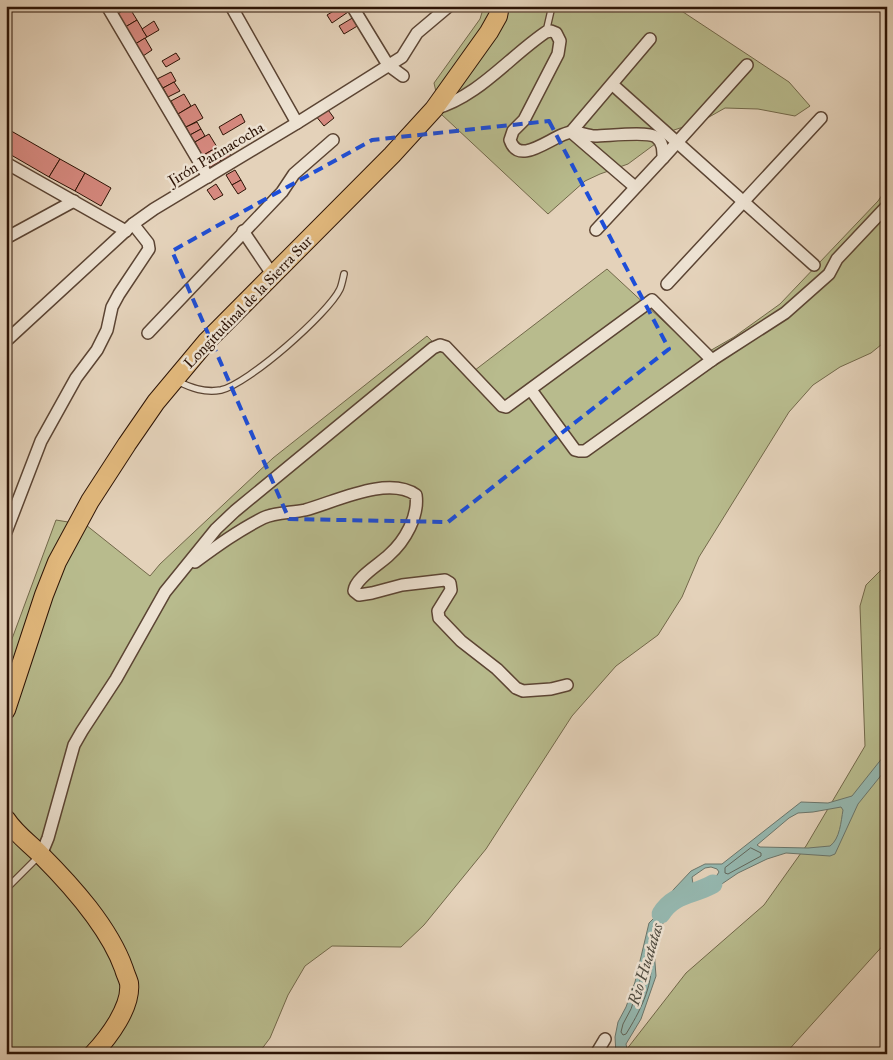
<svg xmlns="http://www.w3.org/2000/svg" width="893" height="1060" viewBox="0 0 893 1060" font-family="'IM FELL Great Primer',serif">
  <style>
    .green { fill: #b8bb8d; stroke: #72684a }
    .water { fill: #95b8b0; stroke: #6b766c; fill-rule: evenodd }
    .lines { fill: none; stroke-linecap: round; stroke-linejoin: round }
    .shore { stroke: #61665b; stroke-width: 1 }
    .river { stroke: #95b8b0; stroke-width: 19 }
    .building { fill: #d6897f; stroke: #2d1406 }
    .lane-casing { stroke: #5b4433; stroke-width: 8 }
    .street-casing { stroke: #5b4433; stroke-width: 14 }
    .primary-casing { stroke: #2d1406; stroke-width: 20 }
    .lane { stroke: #ede2d2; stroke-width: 5.5 }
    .street { stroke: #ede2d2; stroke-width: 11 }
    .primary { stroke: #e2b97d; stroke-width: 18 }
    .marked { fill: none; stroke: #1d4ed8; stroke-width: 4; stroke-dasharray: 10 6; stroke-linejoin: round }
    .labels { text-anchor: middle; stroke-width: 5; stroke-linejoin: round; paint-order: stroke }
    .street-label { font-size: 15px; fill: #2d1406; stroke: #ede2d2 }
    .water-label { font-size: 16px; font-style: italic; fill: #514d42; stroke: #ede2d2 }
  </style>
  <rect width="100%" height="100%" fill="#e4d2ba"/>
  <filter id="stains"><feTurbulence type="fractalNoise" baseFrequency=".004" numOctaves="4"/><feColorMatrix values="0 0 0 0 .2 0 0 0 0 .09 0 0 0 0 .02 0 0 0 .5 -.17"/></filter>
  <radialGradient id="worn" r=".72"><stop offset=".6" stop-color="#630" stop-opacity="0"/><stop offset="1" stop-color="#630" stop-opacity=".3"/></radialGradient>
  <g class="green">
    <polygon points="484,6 674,6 789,82 810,106 795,116 758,109 725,108 702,121 674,130 628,164 600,174 585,181 548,214 441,114 434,83 480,19"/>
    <polygon points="887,188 887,340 871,353 840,367 813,385 789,412 699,557 682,597 658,635 616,666 572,716 486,849 424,925 401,947 332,946 305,966 288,995 270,1038 258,1054 6,1054 6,655 56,520 86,525 150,576 160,564 273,458 427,336 466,377 607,269 701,356 734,337 780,304 878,201"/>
    <polygon points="887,564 887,941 785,1054 623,1054 686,973 764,905 806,846 865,746 860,606 866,585"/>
  </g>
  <path class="water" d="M 887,752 L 887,768 L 858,804 L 835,854 L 830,856 L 786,853 L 767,859 L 738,873 L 704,896 L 697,898 L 689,891 L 685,891 L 664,920 L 654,950 L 656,976 L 641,1019 L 626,1044 L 628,1054 L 616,1054 L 615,1037 L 618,1022 L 626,1007 L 635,982 L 649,923 L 654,918 L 658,911 L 674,889 L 691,871 L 705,864 L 722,864 L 801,802 L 828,803 L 852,796 ZM 841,807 L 843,810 C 841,821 840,839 830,846 L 808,848 L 760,847 L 757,845 L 789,818 L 798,813 L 813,812 ZM 711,867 L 717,869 L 719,872 C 712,883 707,889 693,884 L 692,877 L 705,868 Z"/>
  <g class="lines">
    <g class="shore">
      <polygon points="751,848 761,853 761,856 728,874 725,873 725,868"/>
      <path d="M 647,959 L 651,961 C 653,987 639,1013 626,1034 L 623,1035 L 621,1032 L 623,1024 L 631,1009 Z"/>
    </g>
    <path class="river" d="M 661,914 C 674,893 694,895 713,884"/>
  </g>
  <g class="building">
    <polygon points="342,6 349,6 351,10 332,23 327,15"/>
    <polygon points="129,7 137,20 122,29 114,16"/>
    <polygon points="354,17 359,25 344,34 339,26"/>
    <polygon points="137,20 147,37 132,46 122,29"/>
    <polygon points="154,21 159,30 147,37 142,29"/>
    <polygon points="145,38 152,50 140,58 132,46"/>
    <polygon points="176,53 180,59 166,67 162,61"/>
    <polygon points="171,72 176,81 163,88 157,79"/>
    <polygon points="174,82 180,91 168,97 163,88"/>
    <polygon points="184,94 191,106 178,114 171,101"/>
    <polygon points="195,104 203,118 186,127 178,114"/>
    <polygon points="326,107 334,118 324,126 315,115"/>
    <polygon points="241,114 245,122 223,135 219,127"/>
    <polygon points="197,122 201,129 190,135 186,127"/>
    <polygon points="6,128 60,159 49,177 6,152"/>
    <polygon points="201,129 205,136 195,142 190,135"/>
    <polygon points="209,134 217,147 202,156 195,142"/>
    <polygon points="214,149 221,161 209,168 202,156"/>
    <polygon points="227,149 231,156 221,161 217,154"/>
    <polygon points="60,159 85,173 75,191 49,177"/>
    <polygon points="235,170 241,180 232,185 226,175"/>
    <polygon points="85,173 111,188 101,206 75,191"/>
    <polygon points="241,180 246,189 238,194 232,185"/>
    <polygon points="216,184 223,195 214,200 207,190"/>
  </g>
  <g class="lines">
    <g class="lane-casing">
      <g id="lane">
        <polyline points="546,32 552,6"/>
        <path d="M 177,381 C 191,388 205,393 221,390 C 248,384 328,314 340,289 C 342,284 343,278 344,274"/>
        <polyline points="6,889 38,857"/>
      </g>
    </g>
    <g class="street-casing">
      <g id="street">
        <polyline points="107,6 208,177"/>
        <polyline points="231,6 297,123"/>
        <polyline points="352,6 388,65 403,76"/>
        <polyline points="613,85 814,265"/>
        <path d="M 434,109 C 478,97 509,57 546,32 L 551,31 L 556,33 L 560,41 L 558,54 L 524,120 L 513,131 L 510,140 C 520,169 555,132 573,132 C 580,132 588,136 595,136 C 608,136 647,131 656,137 C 663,142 663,150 663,158 L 596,230"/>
        <polyline points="663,158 747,65"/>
        <polyline points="6,163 126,231"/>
        <polyline points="635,187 571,132 650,39"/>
        <polyline points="243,231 272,274"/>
        <polyline points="6,238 74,201"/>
        <polyline points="667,284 821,118"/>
        <polyline points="148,333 282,192 294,174 333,140"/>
        <polyline points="6,341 133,224 154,209 297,123 402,57 417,33 449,6"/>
        <polyline points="531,390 575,450 579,451 585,451 712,360 785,313 829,274 837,259 887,206"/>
        <polyline points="6,532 41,441 76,378 97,350 107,330 112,307 119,294 149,249 148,243 133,224"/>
        <path d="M 195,562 C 217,546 239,530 263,518 C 275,512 292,513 305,510 C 335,502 388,475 416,495 C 419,516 405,541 389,555 C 380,564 355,578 354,591 L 359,595 L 372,593 L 402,585 L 445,580 L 450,583 L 451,590 L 438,611 L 439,618 L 461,641 L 497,669 L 516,688 L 523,691 L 551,689 L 567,685"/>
        <polyline points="41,855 48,838 74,745 82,731 116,679 165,592 216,529 235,511 433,348 440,345 446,347 502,406 506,407 652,300 712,360"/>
        <polyline points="596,1054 605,1039"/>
      </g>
    </g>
    <g class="primary-casing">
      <g id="primary">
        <polyline points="6,710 44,595 57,562 90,501 127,444 156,402 207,341 392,155 434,109 489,32 498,16 500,6"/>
        <path d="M 6,819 C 15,833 29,843 41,855 C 72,886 109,927 124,969 C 125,973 128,979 129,983 C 132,1007 108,1038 93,1054"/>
      </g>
    </g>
    <use href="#lane" class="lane"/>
    <use href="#street" class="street"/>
    <use href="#primary" class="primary"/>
  </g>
  <path class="marked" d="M 549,121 L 669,349 L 448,522 L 289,519 L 172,251 L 372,140 Z"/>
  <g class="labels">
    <g class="street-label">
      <text transform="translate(216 154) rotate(-31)" y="5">Jirón Parinacocha</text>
      <text transform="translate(248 302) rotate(-46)" y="5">Longitudinal de la Sierra Sur</text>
    </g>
    <g class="water-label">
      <text transform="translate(645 964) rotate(-73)" y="6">Rio Huatatas</text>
    </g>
  </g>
  <rect width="893" height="1060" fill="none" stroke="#e4d2ba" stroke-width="25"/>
  <rect x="8" y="8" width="878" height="1045" fill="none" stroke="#2d1406" stroke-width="2.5"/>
  <rect x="12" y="12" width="868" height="1035" fill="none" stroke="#2d1406"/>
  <rect width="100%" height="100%" filter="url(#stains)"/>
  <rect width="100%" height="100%" fill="url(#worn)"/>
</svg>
